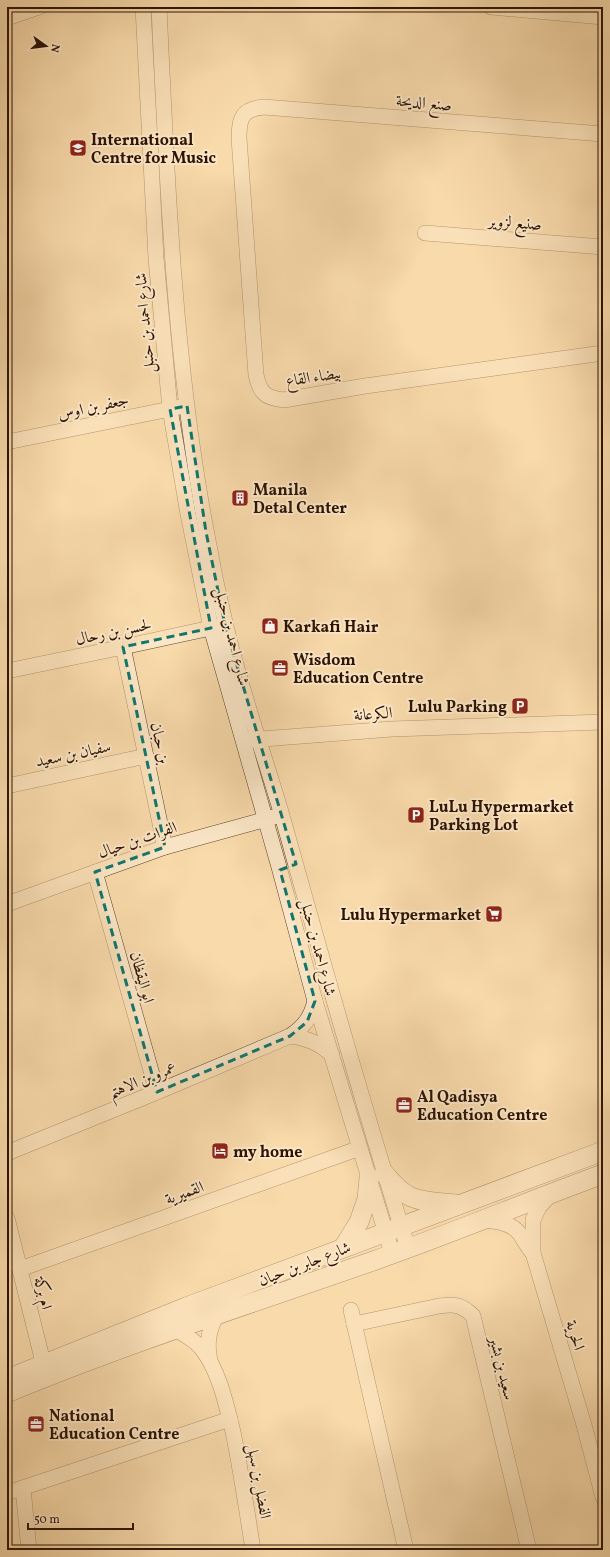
<svg xmlns="http://www.w3.org/2000/svg" width="610" height="1557" viewBox="0 0 610 1557" font-family="Vollkorn,Amiri,serif">
  <style>
    .lines { fill: none; stroke-linecap: round; stroke-linejoin: round }
    .minor-casing { stroke: #5f442b; stroke-width: 16 }
    .tertiary-casing { stroke: #5f442b; stroke-width: 20 }
    .minor { stroke: #fbe7c8; stroke-width: 15 }
    .tertiary { stroke: #fbe7c8; stroke-width: 19 }
    .marked { fill: none; stroke: #0f766e; stroke-width: 3; stroke-dasharray: 8 5; stroke-linejoin: round }
    .labels { text-anchor: middle; stroke-width: 4; stroke-linejoin: round; paint-order: stroke }
    .street-label { font-size: 16px; fill: #2c1200; stroke: #fbe7c8 }
    .poi-label { font-size: 16px; font-weight: bold; fill: #2c1200; stroke: #fbe7c8; text-anchor: start }
  </style>
  <rect width="100%" height="100%" fill="#f9daab"/>
  <filter id="stains"><feTurbulence type="fractalNoise" baseFrequency=".005" numOctaves="4"/><feColorMatrix values="0 0 0 0 .2 0 0 0 0 .09 0 0 0 0 .02 0 0 0 .5 -.17"/></filter>
  <radialGradient id="worn" r=".72"><stop offset=".6" stop-color="#630" stop-opacity="0"/><stop offset="1" stop-color="#630" stop-opacity=".3"/></radialGradient>
  <g class="lines">
    <g class="minor-casing">
      <g id="minor">
        <polyline points="143,7 156,258 170,409 188,514 211,628 279,867 315,1001 392,1253"/>
        <path d="M 159,7 C 167,182 174,363 207,535 C 212,564 218,593 225,622 C 240,689 264,753 283,819 C 323,962 363,1106 408,1248"/>
        <polyline points="491,7 603,17"/>
        <polyline points="7,18 39,7"/>
        <path d="M 603,134 L 264,107 C 242,109 239,118 239,138 L 256,375 C 260,393 265,398 284,400 L 365,386 L 603,353"/>
        <polyline points="425,233 603,247"/>
        <polyline points="7,442 180,407"/>
        <polyline points="123,647 165,847"/>
        <polyline points="7,671 123,647 220,626"/>
        <polyline points="249,740 392,729 603,722"/>
        <polyline points="7,786 146,756"/>
        <polyline points="95,872 157,1092"/>
        <polyline points="7,904 165,847 274,817"/>
        <path d="M 290,1036 C 307,1038 319,1043 332,1055"/>
        <path d="M 7,1153 L 157,1092 L 290,1036 C 304,1027 311,1017 315,1001"/>
        <polyline points="552,1193 539,1207 533,1220 533,1253 584,1425 603,1497"/>
        <polyline points="7,1218 46,1374"/>
        <path d="M 482,1220 C 495,1221 511,1222 520,1234 C 524,1240 527,1247 533,1253"/>
        <polyline points="20,1269 360,1148"/>
        <polyline points="351,1310 406,1550"/>
        <path d="M 354,1324 L 439,1306 C 455,1304 461,1304 473,1316 L 529,1550"/>
        <path d="M 175,1329 C 185,1335 195,1340 202,1349 C 220,1373 226,1404 233,1432 C 241,1471 247,1511 253,1550"/>
        <path d="M 210,1360 C 206,1343 209,1330 217,1314"/>
        <polyline points="23,1488 29,1550"/>
        <polyline points="7,1493 230,1419"/>
      </g>
    </g>
    <g class="tertiary-casing">
      <g id="tertiary">
        <path d="M 384,1173 C 409,1204 418,1200 456,1204"/>
        <polyline points="343,1248 359,1222 367,1199 369,1178"/>
        <polyline points="7,1379 186,1307 603,1151"/>
        <path d="M 7,1393 C 128,1343 253,1303 376,1260 C 452,1233 527,1202 603,1174"/>
      </g>
    </g>
    <use href="#minor" class="minor"/>
    <use href="#tertiary" class="tertiary"/>
  </g>
  <path d="M0 0H610V1557H0ZM 187,406 L 206,532 L 225,625 L 296,864 L 280,870 L 315,1001 L 307,1022 L 290,1036 L 157,1092 L 95,872 L 165,847 L 123,647 L 211,628 L 170,409 Z" fill="#f9daab" fill-opacity=".55" fill-rule="evenodd"/>
  <path class="marked" d="M 187,406 L 206,532 L 225,625 L 296,864 L 280,870 L 315,1001 L 307,1022 L 290,1036 L 157,1092 L 95,872 L 165,847 L 123,647 L 211,628 L 170,409 Z"/>
  <defs>
    <g id="school-square" transform="scale(0.9)"><rect x="-9" y="-9" width="18" height="18" rx="4" fill="#8f2418" stroke="#fbe7c8"/><path d="M0-5L7-2L0 1L-7-2ZM-4 1L0 2.5L4 1V4Q0 6-4 4Z" fill="#fff"/></g>
    <g id="building-square" transform="scale(0.9)"><rect x="-9" y="-9" width="18" height="18" rx="4" fill="#8f2418" stroke="#fbe7c8"/><path d="M-4-6H4V6H1V3H-1V6H-4ZM-2.5-4.3h1.7v1.8h-1.7ZM.8-4.3h1.7v1.8H.8ZM-2.5-1h1.7V.8h-1.7ZM.8-1h1.7V.8H.8Z" fill="#fff"/></g>
    <g id="shop-square" transform="scale(0.9)"><rect x="-9" y="-9" width="18" height="18" rx="4" fill="#8f2418" stroke="#fbe7c8"/><path d="M-5-2.5h2.3a2.7 3.5 0 0 1 5.4 0H5L5.5 6h-11ZM-1.5-2.5h3a1.5 2.3 0 0 0-3 0Z" fill="#fff"/></g>
    <g id="office-square" transform="scale(0.9)"><rect x="-9" y="-9" width="18" height="18" rx="4" fill="#8f2418" stroke="#fbe7c8"/><path d="M-6-3h4V-5.5h4V-3h4V5H-6ZM-1-4.5V-3h2v-1.5ZM-6 0V1H6V0Z" fill="#fff"/></g>
    <g id="parking-square" transform="scale(0.9)"><rect x="-9" y="-9" width="18" height="18" rx="4" fill="#8f2418" stroke="#fbe7c8"/><path d="M-3.5-5.5H1a3.5 3.5 0 0 1 0 7H-1V5.5H-3.5ZM-1-3.4V-.6H.8a1.4 1.4 0 0 0 0-2.8Z" fill="#fff"/></g>
    <g id="supermarket-square" transform="scale(0.9)"><rect x="-9" y="-9" width="18" height="18" rx="4" fill="#8f2418" stroke="#fbe7c8"/><path d="M-6-5.5h2.5l.6 2H6L4.5 2H-2.5L-4.4-4H-6ZM-1.5 3.2a1.3 1.3 0 1 0 .1 0ZM3 3.2a1.3 1.3 0 1 0 .1 0Z" fill="#fff"/></g>
    <g id="hotel-square" transform="scale(0.9)"><rect x="-9" y="-9" width="18" height="18" rx="4" fill="#8f2418" stroke="#fbe7c8"/><path d="M-6-4.5h1.5V1H6V5H4.5V3h-9V5H-6ZM-4 0a1.8 1.8 0 1 1 3.6 0ZM.5 0V-2.5h3Q6-2.5 6 0Z" fill="#fff"/></g>
  </defs>
  <g fill-rule="evenodd">
    <use href="#school-square" x="78" y="148"/>
    <use href="#building-square" x="240" y="498"/>
    <use href="#shop-square" x="270" y="626"/>
    <use href="#office-square" x="280" y="668"/>
    <use href="#parking-square" x="520" y="706"/>
    <use href="#parking-square" x="416" y="815"/>
    <use href="#supermarket-square" x="494" y="914"/>
    <use href="#office-square" x="404" y="1105"/>
    <use href="#hotel-square" x="220" y="1151"/>
    <use href="#office-square" x="36" y="1424"/>
  </g>
  <g class="labels">
    <g class="street-label">
      <text transform="translate(424 102) rotate(5)" y="6">صنع الديحة</text>
      <text transform="translate(515 222) rotate(4)" y="6">صنيع لزوير</text>
      <text transform="translate(144 323) rotate(-95)" y="6">شارع احمد بن حنبل</text>
      <text transform="translate(313 376) rotate(-9)" y="6">بيضاء القاع</text>
      <text transform="translate(93 406) rotate(-12)" y="6">جعفر بن اوس</text>
      <text transform="translate(113 631) rotate(-12)" y="6">لحسن بن رحال</text>
      <text transform="translate(233 636) rotate(76)" y="6">شارع احمد بن حنبل</text>
      <text transform="translate(373 713) rotate(-4)" y="6">الكرعانة</text>
      <text transform="translate(161 743) rotate(78)" y="6">بن حبان</text>
      <text transform="translate(73 753) rotate(-12)" y="6">سفيان بن سعيد</text>
      <text transform="translate(137 839) rotate(-19)" y="6">الفرات بن حيال</text>
      <text transform="translate(319 947) rotate(75)" y="6">شارع احمد بن حنبل</text>
      <text transform="translate(143 977) rotate(74)" y="6">ابو اليقظان</text>
      <text transform="translate(142 1079) rotate(-22)" y="6">عمرو بن الاهتم</text>
      <text transform="translate(184 1192) rotate(-20)" y="6">القميرية</text>
      <text transform="translate(304 1263) rotate(-21)" y="6">شارع جابر بن حيان</text>
      <text transform="translate(44 1293) rotate(76)" y="6">ام بركة</text>
      <text transform="translate(576 1335) rotate(73)" y="6">الحرية</text>
      <text transform="translate(503 1368) rotate(76)" y="6">سعيد بن بشير</text>
      <text transform="translate(260 1481) rotate(80)" y="6">الفضل بن سهل</text>
    </g>
    <g class="poi-label">
      <text x="91" y="145">International<tspan x="91" dy="18">Centre for Music</tspan></text>
      <text x="253" y="495">Manila<tspan x="253" dy="18">Detal Center</tspan></text>
      <text x="283" y="632">Karkafi Hair</text>
      <text x="293" y="665">Wisdom<tspan x="293" dy="18">Education Centre</tspan></text>
      <text x="507" y="712" text-anchor="end">Lulu Parking</text>
      <text x="429" y="812">LuLu Hypermarket<tspan x="429" dy="18">Parking Lot</tspan></text>
      <text x="481" y="920" text-anchor="end">Lulu Hypermarket</text>
      <text x="417" y="1102">Al Qadisya<tspan x="417" dy="18">Education Centre</tspan></text>
      <text x="233" y="1157">my home</text>
      <text x="49" y="1421">National<tspan x="49" dy="18">Education Centre</tspan></text>
    </g>
  </g>
  <rect width="610" height="1557" fill="none" stroke="#f9daab" stroke-width="24"/>
  <rect x="8" y="8" width="594" height="1541" fill="none" stroke="#2c1200" stroke-width="2"/>
  <rect x="12" y="12" width="586" height="1533" fill="none" stroke="#2c1200"/>
  <g transform="translate(46 46) rotate(104)" stroke="#fbe7c8" stroke-width="3" paint-order="stroke">
  <path d="M0-3L7 15L0 10L-7 15Z" fill="#2c1200"/>
  <text y="-6" font-size="11" font-weight="bold" text-anchor="middle" fill="#2c1200">N</text>
  </g>
  <path d="M28 1523v6h105v-6" fill="none" stroke="#2c1200" stroke-width="2"/>
  <text x="34" y="1523" font-size="12" fill="#2c1200" stroke="#fbe7c8" stroke-width="3" paint-order="stroke">50 m</text>
  <rect width="100%" height="100%" filter="url(#stains)"/>
  <rect width="100%" height="100%" fill="url(#worn)"/>
</svg>
